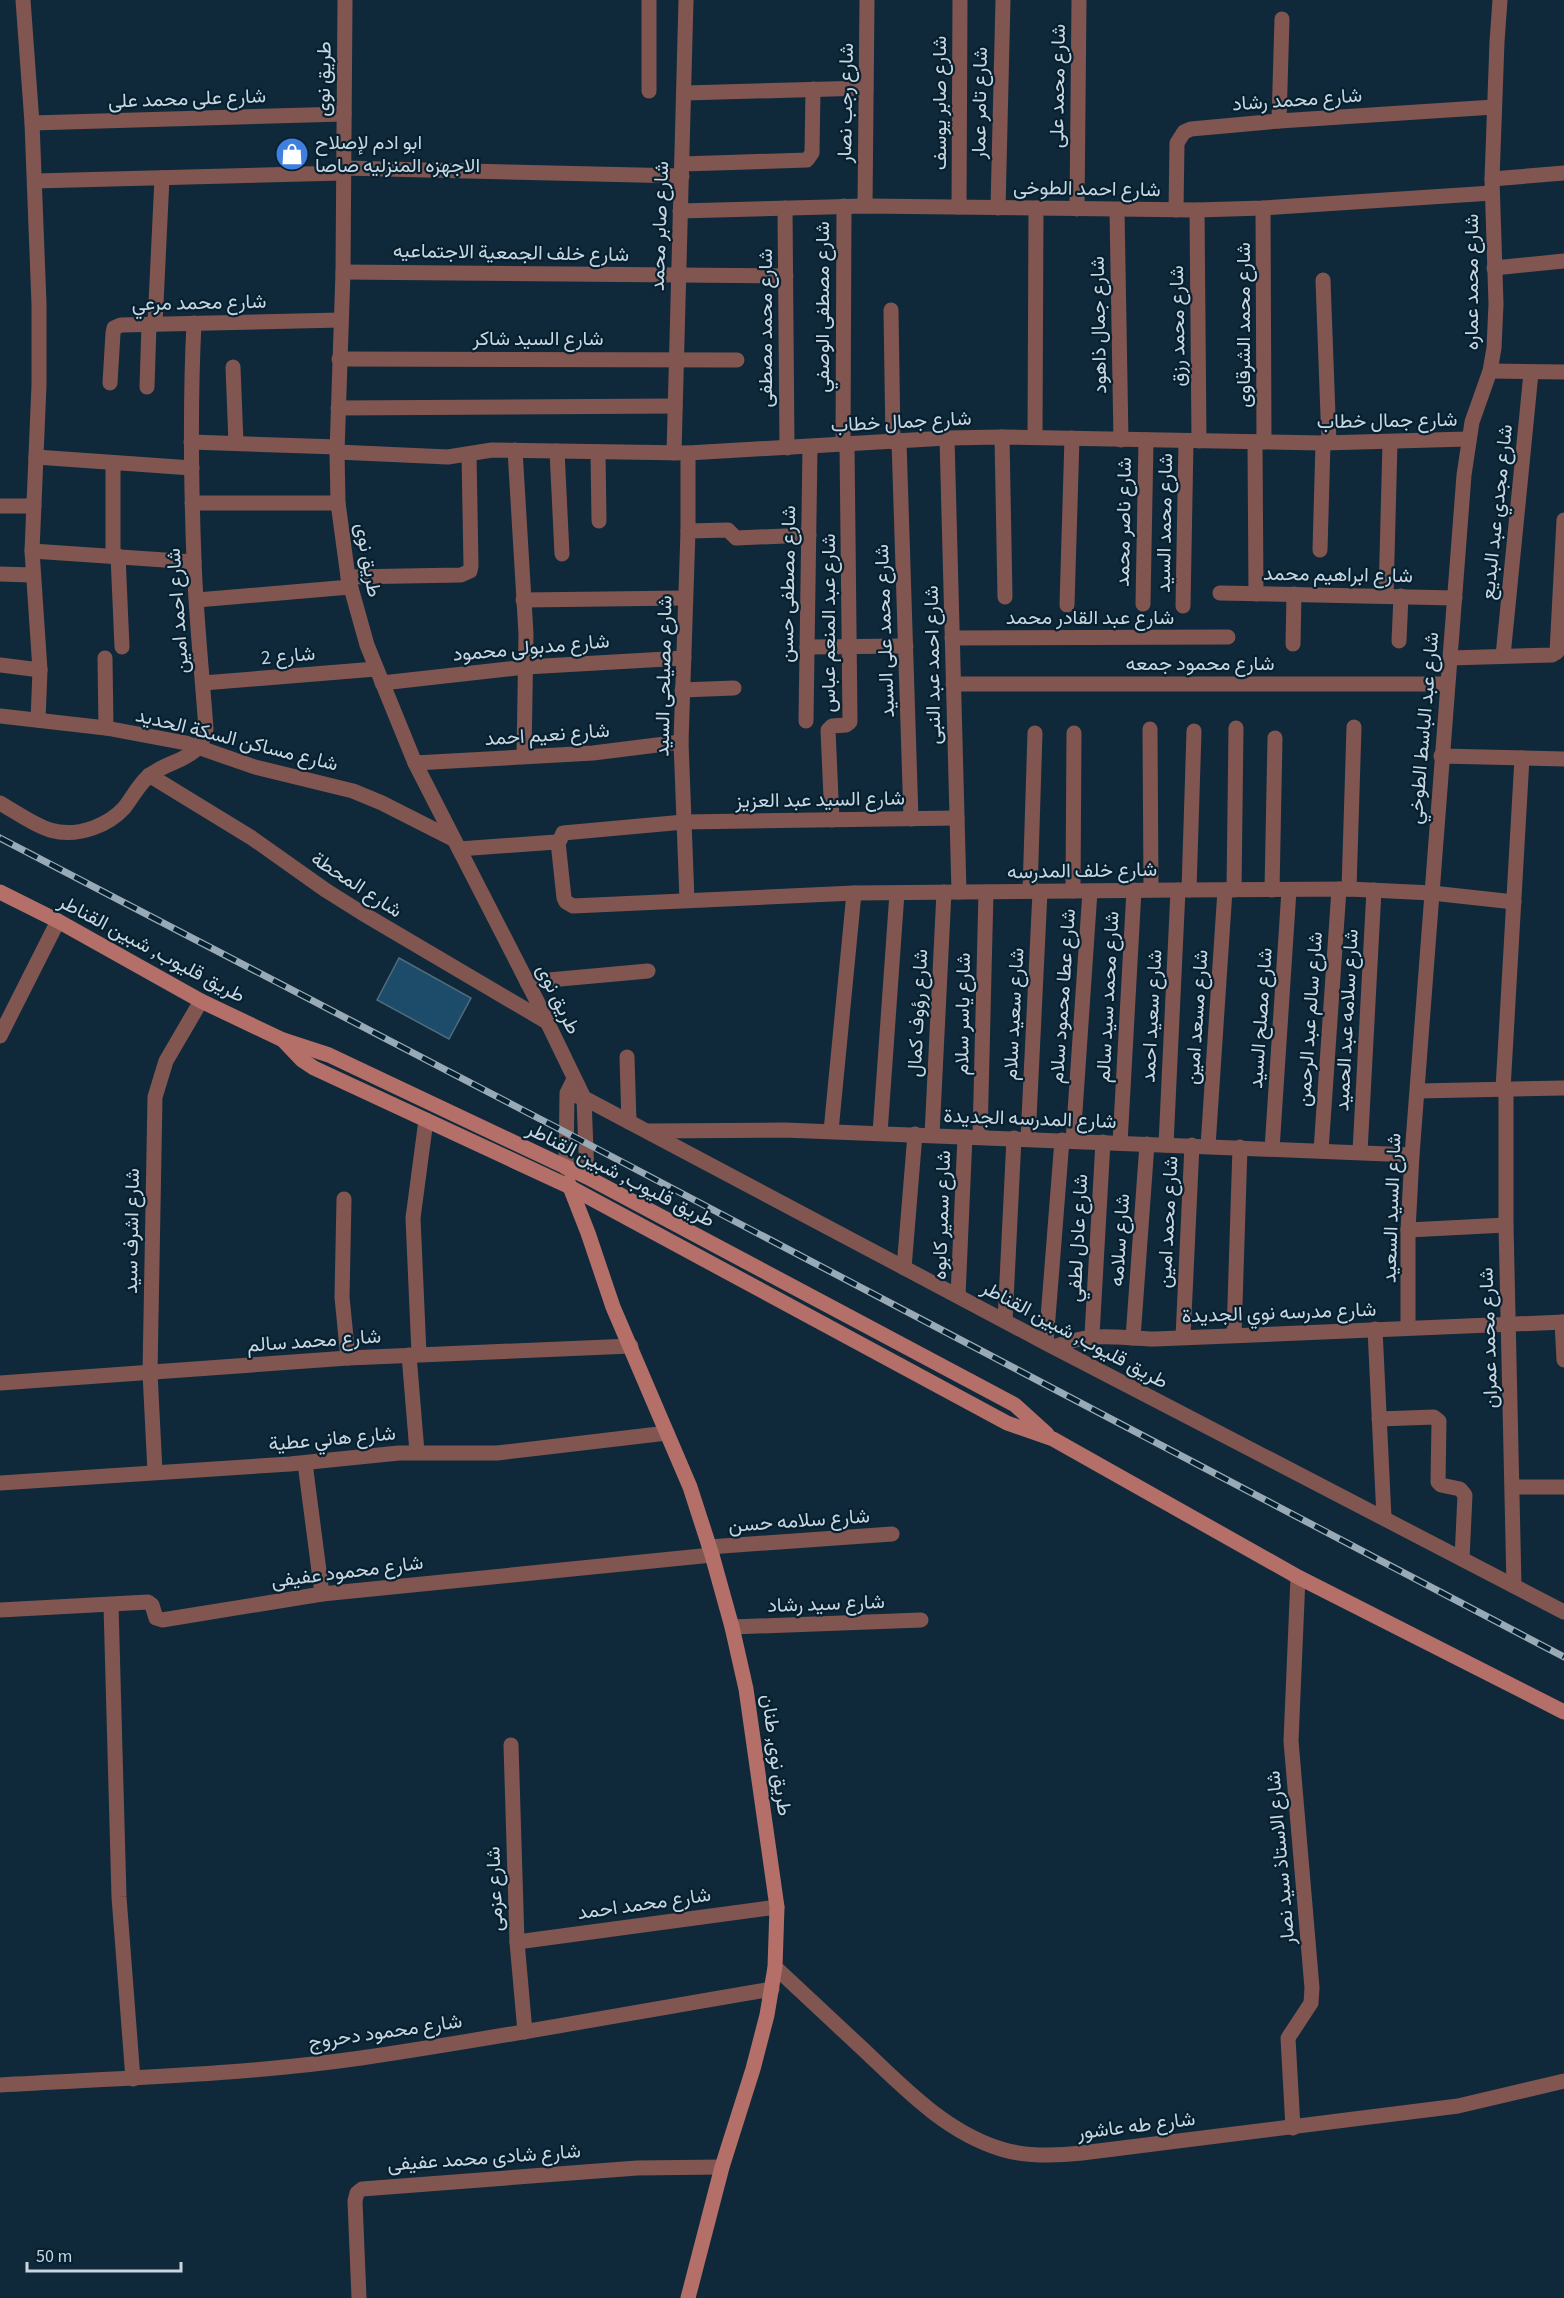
<svg xmlns="http://www.w3.org/2000/svg" width="1564" height="2298" viewBox="0 0 1564 2298" font-family="'Source Sans 3',Vazirmatn,sans-serif">
  <style>
    .building { fill: #1d4c6a; stroke: #506b7e; stroke-width: 1.5 }
    .lines { fill: none; stroke-linecap: round; stroke-linejoin: round }
    .minor { stroke: #815651; stroke-width: 15 }
    .tertiary { stroke: #815651; stroke-width: 15 }
    .secondary { stroke: #b46f68; stroke-width: 15 }
    .rail-casing { stroke: #98aab6; stroke-width: 7 }
    .rail { stroke: #062030; stroke-width: 4.5; stroke-dasharray: 14; stroke-linecap: butt }
    .labels { text-anchor: middle; stroke-width: 4.5; stroke-linejoin: round; paint-order: stroke }
    .street-label { font-size: 20px; fill: #c7d6e1; stroke: #062030 }
    .poi-label { font-size: 20px; fill: #c7d6e1; stroke: #062030; text-anchor: start }
  </style>
  <rect width="100%" height="100%" fill="#10293a"/>
  <polygon class="building" points="399,958 471,998 449,1039 377,1000"/>
  <g class="lines">
    <g class="minor">
      <polyline points="23,0 32,123 39,304 39,385 32,551 40,670 38,720"/>
      <polyline points="649,91 649,0"/>
      <polyline points="685,93 866,88"/>
      <polyline points="1279,121 1282,19"/>
      <polyline points="32,123 344,114"/>
      <polyline points="682,164 807,160 812,153 813,89"/>
      <polyline points="343,168 682,176"/>
      <polyline points="1492,179 1564,173"/>
      <polyline points="35,181 343,173"/>
      <polyline points="865,206 867,0"/>
      <polyline points="959,207 960,0"/>
      <polyline points="785,208 787,448"/>
      <polyline points="998,208 1003,0"/>
      <polyline points="1263,208 1264,442"/>
      <polyline points="1077,209 1079,0"/>
      <polyline points="1117,210 1121,440"/>
      <polyline points="1176,210 1177,143 1184,132 1191,129 1279,121 1494,107"/>
      <polyline points="1197,210 1199,441"/>
      <polyline points="680,211 865,206 1197,210 1263,208 1492,193"/>
      <polyline points="1494,268 1564,261"/>
      <polyline points="343,272 786,276"/>
      <polyline points="1323,280 1329,443"/>
      <polyline points="891,310 893,442"/>
      <polyline points="155,324 162,178"/>
      <polyline points="339,359 737,360"/>
      <polyline points="233,367 236,443"/>
      <polyline points="1490,371 1564,372"/>
      <polyline points="110,383 113,333 114,328 121,325 341,320"/>
      <polyline points="147,387 149,324"/>
      <polyline points="338,408 675,406"/>
      <polyline points="1002,437 1005,597"/>
      <polyline points="1035,437 1036,208"/>
      <polyline points="947,438 959,892"/>
      <polyline points="899,441 911,819"/>
      <polyline points="191,442 337,447"/>
      <polyline points="1255,442 1256,594"/>
      <polyline points="843,445 844,206"/>
      <polyline points="515,450 526,634 524,756"/>
      <polyline points="557,451 562,554"/>
      <polyline points="337,452 448,457 492,450 688,453 947,438 1002,437 1323,443 1468,439"/>
      <polyline points="598,452 599,521"/>
      <polyline points="674,453 686,0"/>
      <polyline points="36,457 192,468"/>
      <polyline points="192,503 338,503"/>
      <polyline points="0,506 34,506"/>
      <polyline points="688,531 728,530 736,538 809,535"/>
      <polyline points="1320,550 1323,443"/>
      <polyline points="32,551 194,562"/>
      <polyline points="113,556 113,463"/>
      <polyline points="118,556 122,647"/>
      <polyline points="0,574 32,575"/>
      <polyline points="348,577 461,575 470,571 471,566 469,454"/>
      <polyline points="1220,593 1455,598"/>
      <polyline points="1386,596 1390,442"/>
      <polyline points="197,600 350,587"/>
      <polyline points="523,600 685,598"/>
      <polyline points="1143,604 1146,440"/>
      <polyline points="1067,605 1072,438"/>
      <polyline points="1183,606 1186,441"/>
      <polyline points="952,638 1228,637"/>
      <polyline points="1399,641 1401,596"/>
      <polyline points="1293,644 1294,594"/>
      <polyline points="807,647 906,646"/>
      <polyline points="1503,656 1531,373"/>
      <polyline points="105,658 106,728"/>
      <polyline points="1450,658 1552,655 1557,652 1564,520"/>
      <polyline points="0,665 40,670"/>
      <polyline points="203,683 376,669"/>
      <polyline points="382,683 526,667 684,658"/>
      <polyline points="953,684 1447,684"/>
      <polyline points="682,690 734,688"/>
      <polyline points="0,716 106,728 186,743 255,767 353,791 382,803 453,839"/>
      <polyline points="806,721 810,447"/>
      <polyline points="1150,729 1151,890"/>
      <polyline points="1441,756 1564,759"/>
      <polyline points="415,763 593,753 681,742"/>
      <polyline points="149,775 252,838 327,891 362,913 547,1022"/>
      <path d="M 0,803 C 33,822 53,842 93,828 C 104,824 116,817 124,808 C 133,797 140,781 153,773 C 175,758 200,760 206,729 C 202,673 196,617 194,560 C 191,481 190,402 194,323"/>
      <polyline points="832,820 828,730 832,726 846,725 850,722 847,444"/>
      <polyline points="558,842 564,898 566,902 573,906 854,893 1178,890 1349,889 1432,893 1514,902"/>
      <polyline points="459,849 556,842 560,840 563,833 684,822 957,818"/>
      <polyline points="1349,889 1354,727"/>
      <polyline points="1189,890 1194,731"/>
      <polyline points="1234,890 1236,728"/>
      <polyline points="1272,890 1275,738"/>
      <polyline points="1030,891 1035,733"/>
      <polyline points="1073,891 1074,733"/>
      <polyline points="687,900 681,742 688,531 688,453"/>
      <polyline points="527,982 648,971"/>
      <polyline points="0,1036 58,921"/>
      <polyline points="627,1057 629,1122"/>
      <polyline points="1503,1089 1522,758"/>
      <polyline points="1506,1089 1506,1225 1514,1586"/>
      <polyline points="1418,1091 1564,1088"/>
      <polyline points="573,1095 584,1098 1046,1343 1564,1612"/>
      <polyline points="649,1131 784,1130 1412,1155"/>
      <polyline points="831,1131 854,893"/>
      <polyline points="880,1133 897,893"/>
      <polyline points="932,1135 944,892"/>
      <polyline points="980,1137 986,892"/>
      <polyline points="1028,1139 1040,892"/>
      <polyline points="1073,1141 1090,891"/>
      <polyline points="1120,1143 1134,890"/>
      <polyline points="1166,1145 1178,890"/>
      <polyline points="1208,1146 1225,890"/>
      <polyline points="1272,1149 1289,890"/>
      <polyline points="1321,1151 1339,889"/>
      <polyline points="1360,1152 1374,890"/>
      <polyline points="344,1199 342,1297 348,1358"/>
      <polyline points="1408,1230 1506,1225"/>
      <polyline points="904,1268 915,1134"/>
      <polyline points="958,1296 965,1136"/>
      <polyline points="1005,1321 1014,1138"/>
      <polyline points="1562,1322 1564,1360"/>
      <polyline points="1408,1327 1408,1230 1412,1155 1464,475 1472,422 1490,371 1494,348 1496,304 1492,179 1497,42 1500,0"/>
      <polyline points="1375,1329 1384,1518"/>
      <polyline points="1092,1335 1103,1142"/>
      <polyline points="1234,1335 1240,1147"/>
      <polyline points="1183,1337 1192,1145"/>
      <polyline points="1133,1338 1147,1144"/>
      <polyline points="1046,1343 1062,1140"/>
      <path d="M 1054,1347 C 1094,1331 1114,1338 1155,1339 L 1564,1322"/>
      <polyline points="419,1354 413,1218 426,1120"/>
      <polyline points="409,1355 417,1452"/>
      <polyline points="0,1383 348,1358 631,1346"/>
      <polyline points="1379,1419 1434,1417 1439,1421 1438,1482 1441,1485 1460,1489 1465,1495 1462,1559"/>
      <polyline points="305,1463 322,1594"/>
      <polyline points="155,1472 150,1373 155,1097 166,1061 201,1001"/>
      <polyline points="0,1483 290,1464 399,1453 497,1453 667,1433"/>
      <polyline points="1513,1487 1564,1487"/>
      <polyline points="709,1547 892,1534"/>
      <polyline points="111,1605 119,1897 133,2079"/>
      <polyline points="0,1610 148,1602 152,1605 156,1618 162,1620 322,1594 712,1555"/>
      <polyline points="732,1627 921,1620"/>
      <polyline points="511,1745 517,1942 525,2032"/>
      <polyline points="517,1942 777,1907"/>
      <path d="M 775,1967 C 805,1995 835,2023 865,2051 C 905,2089 946,2132 1001,2149 C 1027,2157 1055,2156 1082,2153 L 1458,2106 L 1564,2081"/>
      <path d="M 0,2085 C 121,2078 241,2075 361,2058 C 498,2038 635,2012 772,1989"/>
      <polyline points="1293,2128 1288,2038 1311,2003 1312,1988 1291,1741 1298,1577"/>
      <polyline points="359,2298 355,2201 357,2193 362,2189 637,2168 722,2167"/>
    </g>
    <g class="tertiary">
      <polyline points="345,0 343,272 337,452 338,503 348,577 367,645 415,763 538,1003 584,1098 587,1177"/>
      <polyline points="566,1168 567,1093 574,1079"/>
    </g>
    <g class="secondary">
      <polyline points="0,892 58,921 201,1001 283,1040 329,1055 587,1177 1015,1405 1047,1434"/>
      <polyline points="283,1040 302,1060 314,1068 568,1186 1007,1423 1053,1439 1298,1577 1564,1712"/>
      <polyline points="568,1182 588,1233 613,1307 690,1487 712,1555 732,1627 746,1689 777,1907 775,1967 767,2015 753,2069 722,2167 688,2298"/>
    </g>
    <g class="rail-casing">
      <polyline id="rail" points="0,838 565,1132 1564,1657"/>
    </g>
    <use href="#rail" class="rail"/>
  </g>
  <defs>
    <g id="shop-disc" transform="scale(1.725)"><circle r="9.5" fill="#3f7fe0" stroke="#062030"/><path d="M-5-2.5h2.3a2.7 3.5 0 0 1 5.4 0H5L5.5 6h-11ZM-1.5-2.5h3a1.5 2.3 0 0 0-3 0Z" fill="#fff"/></g>
  </defs>
  <g fill-rule="evenodd">
    <use href="#shop-disc" x="292" y="154"/>
  </g>
  <g class="labels">
    <g class="street-label">
      <text transform="translate(323 79) rotate(-89)" y="7">طريق نوى</text>
      <text transform="translate(1057 86) rotate(-89)" y="7">شارع محمد على</text>
      <text transform="translate(187 98) rotate(-2)" y="7">شارع على محمد على</text>
      <text transform="translate(1297 99) rotate(-4)" y="7">شارع محمد رشاد</text>
      <text transform="translate(845 103) rotate(-89)" y="7">شارع رجب نصار</text>
      <text transform="translate(939 103) rotate(-90)" y="7">شارع صابر يوسف</text>
      <text transform="translate(979 103) rotate(-89)" y="7">شارع تامر عمار</text>
      <text transform="translate(1087 188) rotate(1)" y="7">شارع احمد الطوخى</text>
      <text transform="translate(659 226) rotate(-88)" y="7">شارع صابر محمد</text>
      <text transform="translate(511 252) rotate(1)" y="7">شارع خلف الجمعية الاجتماعيه</text>
      <text transform="translate(1471 282) rotate(-90)" y="7">شارع محمد عماره</text>
      <text transform="translate(199 302) rotate(-1)" y="7">شارع محمد مرعي</text>
      <text transform="translate(822 307) rotate(-90)" y="7">شارع مصطفى الوصفي</text>
      <text transform="translate(1098 325) rotate(-91)" y="7">شارع جمال ذاهود</text>
      <text transform="translate(1243 325) rotate(-90)" y="7">شارع محمد الشرقاوى</text>
      <text transform="translate(1177 326) rotate(-91)" y="7">شارع محمد رزق</text>
      <text transform="translate(765 328) rotate(-90)" y="7">شارع محمد مصطفى</text>
      <text x="538" y="345">شارع السيد شاكر</text>
      <text transform="translate(1387 420) rotate(-1)" y="7">شارع جمال خطاب</text>
      <text transform="translate(901 421) rotate(-3)" y="7">شارع جمال خطاب</text>
      <text transform="translate(1496 512) rotate(-84)" y="7">شارع مجدي عبد البديع</text>
      <text transform="translate(1123 522) rotate(-89)" y="7">شارع ناصر محمد</text>
      <text transform="translate(1164 523) rotate(-89)" y="7">شارع محمد السيد</text>
      <text transform="translate(369 560) rotate(80)" y="7">طريق نوى</text>
      <text transform="translate(1338 574) rotate(1)" y="7">شارع ابراهيم محمد</text>
      <text transform="translate(787 584) rotate(-89)" y="7">شارع مصطفى حسن</text>
      <text transform="translate(177 611) rotate(-94)" y="7">شارع احمد امين</text>
      <text x="1090" y="624">شارع عبد القادر محمد</text>
      <text transform="translate(828 623) rotate(-90)" y="7">شارع عبد المنعم عباس</text>
      <text transform="translate(884 631) rotate(-92)" y="7">شارع محمد على السيد</text>
      <text transform="translate(531 647) rotate(-5)" y="7">شارع مدبولى محمود</text>
      <text transform="translate(288 655) rotate(-5)" y="7">شارع 2</text>
      <text x="1200" y="670">شارع محمود جمعه</text>
      <text transform="translate(932 665) rotate(-91)" y="7">شارع احمد عبد النبى</text>
      <text transform="translate(663 676) rotate(-89)" y="7">شارع مصيلحى السيد</text>
      <text transform="translate(1423 728) rotate(-85)" y="7">شارع عبد الباسط الطوخي</text>
      <text transform="translate(547 734) rotate(-4)" y="7">شارع نعيم احمد</text>
      <text transform="translate(237 739) rotate(14)" y="7">شارع مساكن السكة الحديد</text>
      <text transform="translate(820 799) rotate(-1)" y="7">شارع السيد عبد العزيز</text>
      <text transform="translate(1082 870) rotate(-1)" y="7">شارع خلف المدرسه</text>
      <text transform="translate(357 884) rotate(33)" y="7">شارع المحطة</text>
      <text transform="translate(152 948) rotate(28)" y="7">طريق قليوب, شبين القناطر</text>
      <text transform="translate(1062 996) rotate(-86)" y="7">شارع عطا محمود سلام</text>
      <text transform="translate(1107 997) rotate(-87)" y="7">شارع محمد سيد سالم</text>
      <text transform="translate(559 999) rotate(64)" y="7">طريق نوى</text>
      <text transform="translate(917 1013) rotate(-87)" y="7">شارع رؤوف كمال</text>
      <text transform="translate(962 1014) rotate(-89)" y="7">شارع ياسر سلام</text>
      <text transform="translate(1013 1014) rotate(-87)" y="7">شارع سعيد سلام</text>
      <text transform="translate(1151 1016) rotate(-87)" y="7">شارع سعيد احمد</text>
      <text transform="translate(1196 1017) rotate(-86)" y="7">شارع مسعد امين</text>
      <text transform="translate(1260 1018) rotate(-86)" y="7">شارع مصلح السيد</text>
      <text transform="translate(1309 1019) rotate(-86)" y="7">شارع سالم عبد الرحمن</text>
      <text transform="translate(1346 1020) rotate(-87)" y="7">شارع سلامه عبد الحميد</text>
      <text transform="translate(1030 1118) rotate(2)" y="7">شارع المدرسه الجديدة</text>
      <text transform="translate(621 1174) rotate(27)" y="7">طريق قليوب, شبين القناطر</text>
      <text transform="translate(1391 1208) rotate(-88)" y="7">شارع السيد السعيد</text>
      <text transform="translate(941 1215) rotate(-88)" y="7">شارع سمير كابوه</text>
      <text transform="translate(1167 1222) rotate(-87)" y="7">شارع محمد امين</text>
      <text transform="translate(131 1231) rotate(-89)" y="7">شارع اشرف سيد</text>
      <text transform="translate(1077 1238) rotate(-87)" y="7">شارع عادل لطفي</text>
      <text transform="translate(1119 1240) rotate(-86)" y="7">شارع سلامه</text>
      <text transform="translate(1279 1312) rotate(-2)" y="7">شارع مدرسه نوي الجديدة</text>
      <text transform="translate(1075 1334) rotate(28)" y="7">طريق قليوب, شبين القناطر</text>
      <text transform="translate(1488 1338) rotate(-92)" y="7">شارع محمد عمران</text>
      <text transform="translate(314 1340) rotate(-4)" y="7">شارع محمد سالم</text>
      <text transform="translate(332 1438) rotate(-5)" y="7">شارع هاني عطية</text>
      <text transform="translate(799 1520) rotate(-4)" y="7">شارع سلامه حسن</text>
      <text transform="translate(347 1571) rotate(-7)" y="7">شارع محمود عفيفى</text>
      <text transform="translate(826 1603) rotate(-2)" y="7">شارع سيد رشاد</text>
      <text transform="translate(777 1755) rotate(82)" y="7">طريق نوى, طنان</text>
      <text transform="translate(1280 1858) rotate(-95)" y="7">شارع الاستاذ سيد نصار</text>
      <text transform="translate(494 1889) rotate(-92)" y="7">شارع عزمى</text>
      <text transform="translate(644 1903) rotate(-8)" y="7">شارع محمد احمد</text>
      <text transform="translate(385 2031) rotate(-8)" y="7">شارع محمود دحروج</text>
      <text transform="translate(1136 2125) rotate(-7)" y="7">شارع طه عاشور</text>
      <text transform="translate(484 2157) rotate(-4)" y="7">شارع شادى محمد عفيفى</text>
    </g>
    <g class="poi-label">
      <text x="315" y="149">ابو ادم لإصلاح<tspan x="315" dy="23">الاجهزه المنزليه صاصا</tspan></text>
    </g>
  </g>
  <path d="M27 2262v9h154v-9" fill="none" stroke="#c7d6e1" stroke-width="3"/>
  <text x="36" y="2262" font-size="18" fill="#c7d6e1" stroke="#062030" stroke-width="4.5" paint-order="stroke">50 m</text>
</svg>
